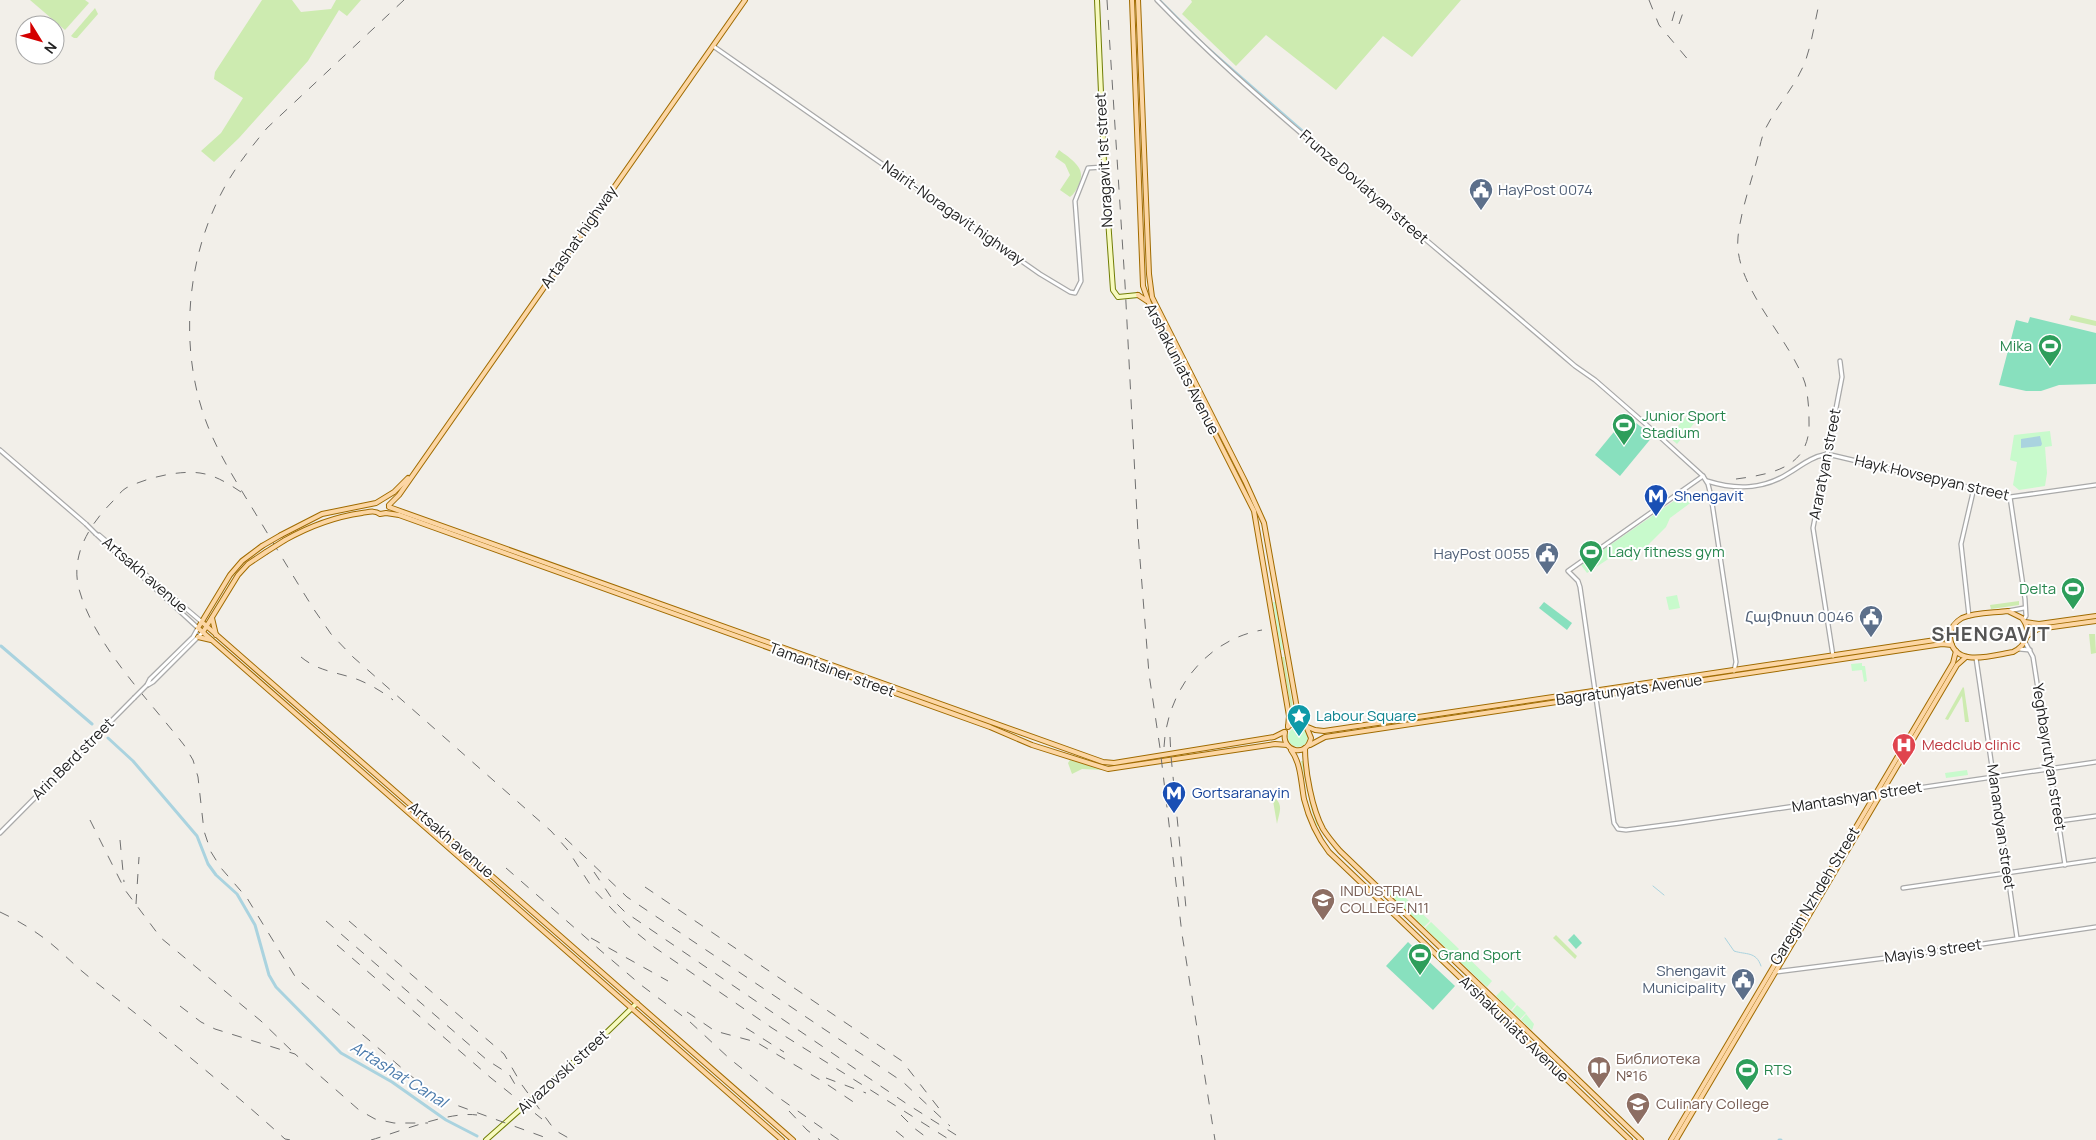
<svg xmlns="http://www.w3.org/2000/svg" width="2096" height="1140" viewBox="0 0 2096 1140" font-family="Manrope,'Noto Sans Armenian',sans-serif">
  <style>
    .grass { fill: #cdebb0 }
    .park { fill: #c8facc }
    .pitch { fill: #88e0be }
    .water { fill: #aad3df }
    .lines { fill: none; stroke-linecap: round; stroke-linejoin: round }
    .stream { stroke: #aad3df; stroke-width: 1 }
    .canal { stroke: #aad3df; stroke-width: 3 }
    .tertiary-casing { stroke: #a9a9a9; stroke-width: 5.5 }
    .secondary-casing { stroke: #707d05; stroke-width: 6 }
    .primary-casing { stroke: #a06b00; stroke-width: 6 }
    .tertiary { stroke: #fff; stroke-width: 3 }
    .secondary { stroke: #f7fabf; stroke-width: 4 }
    .primary { stroke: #fcd6a4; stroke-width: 4 }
    .rail { stroke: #707070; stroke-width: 1; stroke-dasharray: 10 10; stroke-linecap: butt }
    .tertiary-bridge-casing { stroke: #a9a9a9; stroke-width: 5.5; stroke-linecap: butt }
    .primary-bridge-casing { stroke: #a06b00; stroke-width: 6; stroke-linecap: butt }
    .tertiary-bridge { stroke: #fff; stroke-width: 3 }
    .primary-bridge { stroke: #fcd6a4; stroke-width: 4 }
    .labels { text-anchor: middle; stroke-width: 4; stroke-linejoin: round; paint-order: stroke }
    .street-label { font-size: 15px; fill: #222; stroke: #fff }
    .service-label { font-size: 15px; fill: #4e5e75; stroke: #fff; text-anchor: end }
    .leisure-label { font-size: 15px; fill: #27864d; stroke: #fff; text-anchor: start }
    .transit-label { font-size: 15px; fill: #164399; stroke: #fff; text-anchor: start }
    .culture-label { font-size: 15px; fill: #0d838f; stroke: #fff; text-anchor: start }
    .health-label { font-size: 15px; fill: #be3a42; stroke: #fff; text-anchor: start }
    .education-label { font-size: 15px; fill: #785e54; stroke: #fff; text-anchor: start }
    .water-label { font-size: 16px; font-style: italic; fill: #4a7aab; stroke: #fff }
    .district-label { font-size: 20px; font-weight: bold; letter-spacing: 1px; fill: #555; stroke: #fff }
  </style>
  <rect width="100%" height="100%" fill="#f2efe9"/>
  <g class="grass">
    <polygon points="30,0 85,0 89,3 65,30"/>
    <polygon points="262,0 292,0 301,12 331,9 336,0 361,0 347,16 339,10 308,61 239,138 214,162 201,151 221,133 243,98 214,79 215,72"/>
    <polygon points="1191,0 1461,0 1412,57 1383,36 1336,90 1266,35 1236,66 1182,14 1192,2"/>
    <polygon points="95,8 98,14 77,38 74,38 71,36"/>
    <path d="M 1059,150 C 1071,159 1087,168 1079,184 C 1077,189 1074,194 1070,197 L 1060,190 L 1070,175 L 1065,164 L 1055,157 Z"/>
    <polygon points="2071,315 2096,321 2096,326 2069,320"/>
    <polygon points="2019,601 2019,605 1991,609 1990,605"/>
    <polygon points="2089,634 2095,634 2096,653 2091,654"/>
    <polygon points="1282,657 1284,657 1294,713 1292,714"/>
    <polygon points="1963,687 1964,688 1969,722 1965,722 1962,696 1948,720 1945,719"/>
    <polygon points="1070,760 1104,770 1082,769 1072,774 1068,763"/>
    <polygon points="1301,761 1303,761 1309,790 1319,825 1317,826 1311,808"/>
    <path d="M 1272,795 C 1284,805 1280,810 1277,824 Z"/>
    <polygon points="1556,935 1577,956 1575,959 1553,938"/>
  </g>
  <g class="park">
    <polygon points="1688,414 1696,421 1677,444 1669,437"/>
    <polygon points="2050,431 2052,446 2045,447 2047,473 2045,486 2019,490 2013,485 2017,462 2010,460 2014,435"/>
    <polygon points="1687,492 1693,501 1670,518 1666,527 1633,560 1631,561 1622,550 1587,573 1581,565"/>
    <polygon points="1677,595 1680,608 1669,610 1666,597"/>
    <polygon points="1273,602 1275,602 1283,650 1281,650"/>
    <polygon points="1862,663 1862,666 1865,666 1867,681 1864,682 1862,670 1852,671 1851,664"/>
    <circle cx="1298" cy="737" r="10"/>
    <polygon points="1967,770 1968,775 1946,778 1945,773"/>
    <polygon points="1394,887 1430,921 1424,927 1388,894"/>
    <polygon points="1431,922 1459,949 1453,955 1425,928"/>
    <polygon points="1460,950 1492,981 1487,987 1454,956"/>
    <polygon points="1502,990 1516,1004 1511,1010 1496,996"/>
    <polygon points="1517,1005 1526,1013 1520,1019 1512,1011"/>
    <polygon points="1526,1014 1534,1024 1532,1030 1521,1020"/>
  </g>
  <g class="pitch">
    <polygon points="2030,317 2096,333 2096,384 2059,385 2041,391 2026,391 1999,385 2016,320 2028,323"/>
    <polygon points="1627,416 1653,436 1620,476 1595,455"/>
    <polygon points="1544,602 1572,623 1567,630 1539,608"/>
    <polygon points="1574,934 1582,943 1576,949 1568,940"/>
    <polygon points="1408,942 1455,986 1433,1010 1386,966"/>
  </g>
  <polygon class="water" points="2040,436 2042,444 2041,446 2021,448 2021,439"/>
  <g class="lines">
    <g class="stream">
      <polyline points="1653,886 1664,895"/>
      <path d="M 1725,938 L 1734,951 C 1746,955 1756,951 1761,966"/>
    </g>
    <g class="canal">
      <polyline points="1159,0 1205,46 1332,157"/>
      <polyline points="1,646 92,724"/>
      <polyline points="108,738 133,761 197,836 208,864 216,875 237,894 255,925 269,975 276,987 341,1053 392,1082 446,1120 477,1136"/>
      <polyline points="1779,1140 1781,1140"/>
    </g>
    <g class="tertiary-casing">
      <g id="tertiary">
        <path d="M 1157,0 C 1207,52 1261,99 1316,146 C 1401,220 1489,292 1575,366 L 1595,380 L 1649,427 L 1703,476 L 1708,484 L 1711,496 L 1736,662 L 1734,671"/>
        <polyline points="713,46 1040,274 1070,292 1075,293 1081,281 1075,201 1088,168 1104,167"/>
        <polyline points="0,450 86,524"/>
        <polyline points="1703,476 1568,571 1578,581 1580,587 1614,823 1618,829 1626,830 1680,823 2096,762"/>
        <path d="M 1707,481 C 1736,490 1763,490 1789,473 C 1802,465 1811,457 1827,454 L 2010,497 L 2096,485"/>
        <polyline points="2010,497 2025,599 2026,616 2024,619"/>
        <polyline points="96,534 198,628 193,637 150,679 147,685"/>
        <polyline points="99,535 203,623"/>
        <polyline points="2008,611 2024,608"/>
        <polyline points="1969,616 1961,544 1974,488"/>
        <polyline points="2025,642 2033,657 2065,865"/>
        <polyline points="2019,649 2030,650"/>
        <polyline points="1833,656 1813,528 1842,377 1840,361"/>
        <polyline points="1976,658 2017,938"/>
        <polyline points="148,685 153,682 203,632"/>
        <polyline points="2059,821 2096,816"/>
        <polyline points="0,833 134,698"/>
        <polyline points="1903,888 2096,860"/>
        <polyline points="1775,972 1909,955 2096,927"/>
      </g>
    </g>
    <g class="secondary-casing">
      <g id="secondary">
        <polyline points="1097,0 1104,162 1113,290 1118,297 1138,295"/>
        <polyline points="486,1140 603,1036 637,1003"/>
      </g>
    </g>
    <g class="primary-casing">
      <g id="primary">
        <polyline points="1132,0 1143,286 1149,303 1254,511 1289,716 1288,727"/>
        <polyline points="1138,0 1149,274 1152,297 1245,481 1264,523 1298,714 1302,724"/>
        <polyline points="1138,295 1147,301"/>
        <polyline points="389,505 399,495 745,0"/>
        <polyline points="389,507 1103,762 1114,763 1274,737 1284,732"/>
        <polyline points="281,535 322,514 376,503 394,492 408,478"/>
        <path d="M 285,540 C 310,526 333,517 362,513 C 369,512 374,510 380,514 L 386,513 L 399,515 L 990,727 L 1032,745 L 1108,769 L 1275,744 L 1287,745"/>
        <polyline points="262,546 242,561 230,575 198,628 782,1140"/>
        <path d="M 2008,611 L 2022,618 C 2032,631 2027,645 2013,652 C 1993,655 1953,669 1950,637 C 1950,629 1955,622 1962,618 C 1975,612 1994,613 2008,611 Z"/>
        <polyline points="212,618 216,635"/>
        <polyline points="2025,622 2039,624 2096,616"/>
        <polyline points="203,623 793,1140"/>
        <polyline points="203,632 238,575 248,564 266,552"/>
        <polyline points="2027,636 2038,629 2096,621"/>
        <polyline points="198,637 211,640"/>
        <polyline points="1288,726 1298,723 1315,730 1324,731 1942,639 1950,633"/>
        <path d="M 1285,732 C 1281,752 1307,758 1311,738 L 1306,726"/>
        <polyline points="1310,745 1325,737 1942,644 1952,645"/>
        <path d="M 1305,748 C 1305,771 1312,809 1323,829 C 1328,837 1334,844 1340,851 L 1641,1140"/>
        <path d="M 1291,750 C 1301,763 1301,783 1304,799 C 1309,819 1316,835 1329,852 L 1630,1140"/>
        <polyline points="1671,1140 1953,663 1956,651"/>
        <polyline points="1676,1140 1957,665 1966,657"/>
      </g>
    </g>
    <use href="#tertiary" class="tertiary"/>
    <use href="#secondary" class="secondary"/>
    <use href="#primary" class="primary"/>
    <g class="rail">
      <path d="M 404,0 L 267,128 C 248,151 230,174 218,200 C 185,268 180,354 207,424 C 219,455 237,483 254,511 C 274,544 294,578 315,611 L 331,634 L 353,657 L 551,831 L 567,849 L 593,889 L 627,925 L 654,947 L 772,1028 L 950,1140"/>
      <polyline points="1107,0 1125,284 1138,534 1149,674 1160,748 1182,934 1215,1140"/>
      <polyline points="1649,0 1659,25 1690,62"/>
      <polyline points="1672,21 1677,4"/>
      <polyline points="1679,24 1685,7"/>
      <path d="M 1736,479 C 1773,474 1811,467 1809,421 C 1809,408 1808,395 1805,383 C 1790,338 1733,286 1738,237 C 1741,210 1751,183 1758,156 C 1760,145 1762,134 1768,124 C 1779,103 1796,85 1805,62 C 1812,43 1815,20 1820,0"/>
      <path d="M 241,492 C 229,484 215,475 200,473 C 178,470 146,478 126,488 C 121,491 117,497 113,501 C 90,524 70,555 79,589 C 94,645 149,700 184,745 L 193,760 L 198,777 L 204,831 L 211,852 L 221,868 L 247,898 L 296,978 L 417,1081 L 448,1102 L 552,1140"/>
      <path d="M 301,657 C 319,672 338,672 359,680 C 371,685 383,692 393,700"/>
      <polyline points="1170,737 1171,756 1186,908"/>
      <path d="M 1164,747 C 1167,690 1206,640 1262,630"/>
      <polyline points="90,820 125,890 161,938 261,1021 295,1054"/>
      <polyline points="565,838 627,897 903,1082 950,1126"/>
      <polyline points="120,840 124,882"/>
      <polyline points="506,868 600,950 641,985 689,1021 730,1059 775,1095 839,1140"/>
      <polyline points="594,872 613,900 625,912 907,1104 964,1140"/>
      <polyline points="645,887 902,1061 941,1111"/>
      <polyline points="136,904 139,857"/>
      <path d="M 0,912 C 17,920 34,930 49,942 C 63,953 75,966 89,977 C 156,1029 222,1082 285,1139 L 291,1140"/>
      <polyline points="326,921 487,1060 509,1074 516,1086"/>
      <polyline points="349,921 504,1054 522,1085 551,1125 558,1132 572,1140"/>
      <polyline points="591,938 668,981"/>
      <polyline points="337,945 491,1078 542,1119"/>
      <polyline points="180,1006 201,1022 215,1029 295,1054 359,1110 375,1119 394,1123 428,1123"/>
      <polyline points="687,1012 715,1031 756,1042 822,1081 855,1103"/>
      <polyline points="746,1028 784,1052"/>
      <polyline points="826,1078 866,1093"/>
      <polyline points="789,1111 807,1130 820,1140"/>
      <polyline points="901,1115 914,1128 930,1140"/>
      <polyline points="896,1131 907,1140"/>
      <path d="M 371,1140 C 399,1132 449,1111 477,1115"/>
    </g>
    <g class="tertiary-bridge-casing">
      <g id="tertiary-bridge">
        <polyline points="86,524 96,534"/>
        <polyline points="134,698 147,685"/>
      </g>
    </g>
    <g class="primary-bridge-casing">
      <g id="primary-bridge">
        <polyline points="262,546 281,535"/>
        <polyline points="266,552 285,540"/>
      </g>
    </g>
    <use href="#tertiary-bridge" class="tertiary-bridge"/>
    <use href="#primary-bridge" class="primary-bridge"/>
  </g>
  <defs>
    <g id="civic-pin" transform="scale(1.25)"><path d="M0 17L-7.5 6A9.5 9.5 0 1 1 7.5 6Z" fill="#5c6f8a" stroke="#fff"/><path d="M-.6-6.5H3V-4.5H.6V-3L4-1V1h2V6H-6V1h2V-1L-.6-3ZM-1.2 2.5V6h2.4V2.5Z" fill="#fff"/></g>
    <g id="stadium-pin" transform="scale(1.25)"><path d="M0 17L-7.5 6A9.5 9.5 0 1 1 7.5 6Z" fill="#2e9e5b" stroke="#fff"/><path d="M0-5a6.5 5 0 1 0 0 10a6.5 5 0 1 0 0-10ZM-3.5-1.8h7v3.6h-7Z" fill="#fff"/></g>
    <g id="metro-pin" transform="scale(1.25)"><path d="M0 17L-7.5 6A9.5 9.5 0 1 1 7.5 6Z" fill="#1a4fb4" stroke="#fff"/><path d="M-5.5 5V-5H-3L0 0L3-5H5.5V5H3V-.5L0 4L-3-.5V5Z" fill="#fff"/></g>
    <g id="sight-pin" transform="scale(1.25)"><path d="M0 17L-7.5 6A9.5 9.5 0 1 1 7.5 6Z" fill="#0f9aa8" stroke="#fff"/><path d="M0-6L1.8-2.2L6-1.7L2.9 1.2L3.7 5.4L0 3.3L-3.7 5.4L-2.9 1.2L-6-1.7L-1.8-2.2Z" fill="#fff"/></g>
    <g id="hospital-pin" transform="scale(1.25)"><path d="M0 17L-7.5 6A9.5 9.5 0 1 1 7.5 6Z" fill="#e0444e" stroke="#fff"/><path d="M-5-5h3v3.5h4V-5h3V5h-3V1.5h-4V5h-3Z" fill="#fff"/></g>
    <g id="university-pin" transform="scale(1.25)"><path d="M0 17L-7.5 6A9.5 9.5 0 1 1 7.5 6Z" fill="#8d6e63" stroke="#fff"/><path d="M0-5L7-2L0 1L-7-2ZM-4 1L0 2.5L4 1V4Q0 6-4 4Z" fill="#fff"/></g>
    <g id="library-pin" transform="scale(1.25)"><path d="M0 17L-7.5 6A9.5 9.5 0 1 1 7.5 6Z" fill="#8d6e63" stroke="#fff"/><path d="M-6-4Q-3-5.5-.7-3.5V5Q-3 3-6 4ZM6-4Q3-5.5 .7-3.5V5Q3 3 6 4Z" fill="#fff"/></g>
  </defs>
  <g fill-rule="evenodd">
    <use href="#civic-pin" x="1481" y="190"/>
    <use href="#stadium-pin" x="2050" y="346"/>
    <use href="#stadium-pin" x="1624" y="425"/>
    <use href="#metro-pin" x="1656" y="496"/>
    <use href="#stadium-pin" x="1591" y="552"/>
    <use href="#civic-pin" x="1547" y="554"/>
    <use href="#stadium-pin" x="2073" y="589"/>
    <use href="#civic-pin" x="1871" y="617"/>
    <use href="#sight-pin" x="1299" y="716"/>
    <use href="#hospital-pin" x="1904" y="745"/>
    <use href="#metro-pin" x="1174" y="793"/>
    <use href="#university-pin" x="1323" y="900"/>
    <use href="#stadium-pin" x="1420" y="955"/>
    <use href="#civic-pin" x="1743" y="980"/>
    <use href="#library-pin" x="1599" y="1068"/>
    <use href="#stadium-pin" x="1747" y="1070"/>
    <use href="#university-pin" x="1638" y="1104"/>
  </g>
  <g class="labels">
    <g class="street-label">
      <text transform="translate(1104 160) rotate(-93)" y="5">Noragavit 1st street</text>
      <text transform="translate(1364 187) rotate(41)" y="5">Frunze Dovlatyan street</text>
      <text transform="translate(953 213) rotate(35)" y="5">Nairit-Noragavit highway</text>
      <text transform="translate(579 237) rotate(-55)" y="5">Artashat highway</text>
      <text transform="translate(1182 369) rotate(63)" y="5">Arshakuniats Avenue</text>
      <text transform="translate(1825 464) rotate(-79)" y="5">Araratyan street</text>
      <text transform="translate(1932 478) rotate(13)" y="5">Hayk Hovsepyan street</text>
      <text transform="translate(145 575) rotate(41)" y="5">Artsakh avenue</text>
      <text transform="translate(832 670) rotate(20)" y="5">Tamantsiner street</text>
      <text transform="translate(1629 690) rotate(-8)" y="5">Bagratunyats Avenue</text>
      <text transform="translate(2049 757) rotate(81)" y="5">Yeghbayrutyan street</text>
      <text transform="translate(73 759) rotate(-45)" y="5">Arin Berd street</text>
      <text transform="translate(1857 797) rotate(-9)" y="5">Mantashyan street</text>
      <text transform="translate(2001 827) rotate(82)" y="5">Manandyan street</text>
      <text transform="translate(451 840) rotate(41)" y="5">Artsakh avenue</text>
      <text transform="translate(1815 896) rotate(-59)" y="5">Garegin Nzhdeh Street</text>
      <text transform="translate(1933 951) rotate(-8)" y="5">Mayis 9 street</text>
      <text transform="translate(1514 1029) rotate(44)" y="5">Arshakuniats Avenue</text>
      <text transform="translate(563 1072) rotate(-42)" y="5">Aivazovski street</text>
    </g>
    <g class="service-label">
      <text x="1498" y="195" text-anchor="start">HayPost 0074</text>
      <text x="1530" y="559">HayPost 0055</text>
      <text x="1854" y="622">ՀայՓոստ 0046</text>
      <text x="1726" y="976">Shengavit<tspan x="1726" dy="17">Municipality</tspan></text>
    </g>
    <g class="leisure-label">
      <text x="2032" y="351" text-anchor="end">Mika</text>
      <text x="1642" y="421">Junior Sport<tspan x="1642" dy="17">Stadium</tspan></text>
      <text x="1608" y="557">Lady fitness gym</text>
      <text x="2056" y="594" text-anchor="end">Delta</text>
      <text x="1438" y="960">Grand Sport</text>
      <text x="1764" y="1075">RTS</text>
    </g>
    <g class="transit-label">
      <text x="1674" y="501">Shengavit</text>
      <text x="1192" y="798">Gortsaranayin</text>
    </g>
    <g class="culture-label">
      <text x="1316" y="721">Labour Square</text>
    </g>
    <g class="health-label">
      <text x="1922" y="750">Medclub clinic</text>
    </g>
    <g class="education-label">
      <text x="1340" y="896">INDUSTRIAL<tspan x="1340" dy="17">COLLEGE N11</tspan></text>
      <text x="1616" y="1064">Библиотека<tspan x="1616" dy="17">№16</tspan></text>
      <text x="1656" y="1109">Culinary College</text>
    </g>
    <g class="water-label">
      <text transform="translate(399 1074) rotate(32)" y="6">Artashat Canal</text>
    </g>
    <g class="district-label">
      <text x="1991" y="641">SHENGAVIT</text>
    </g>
  </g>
  <g transform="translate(40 40) rotate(127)"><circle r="24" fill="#ffffff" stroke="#a7a7a7"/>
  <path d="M0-4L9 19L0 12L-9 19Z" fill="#d40000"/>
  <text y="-8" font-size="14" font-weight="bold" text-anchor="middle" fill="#222222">N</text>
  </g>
</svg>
